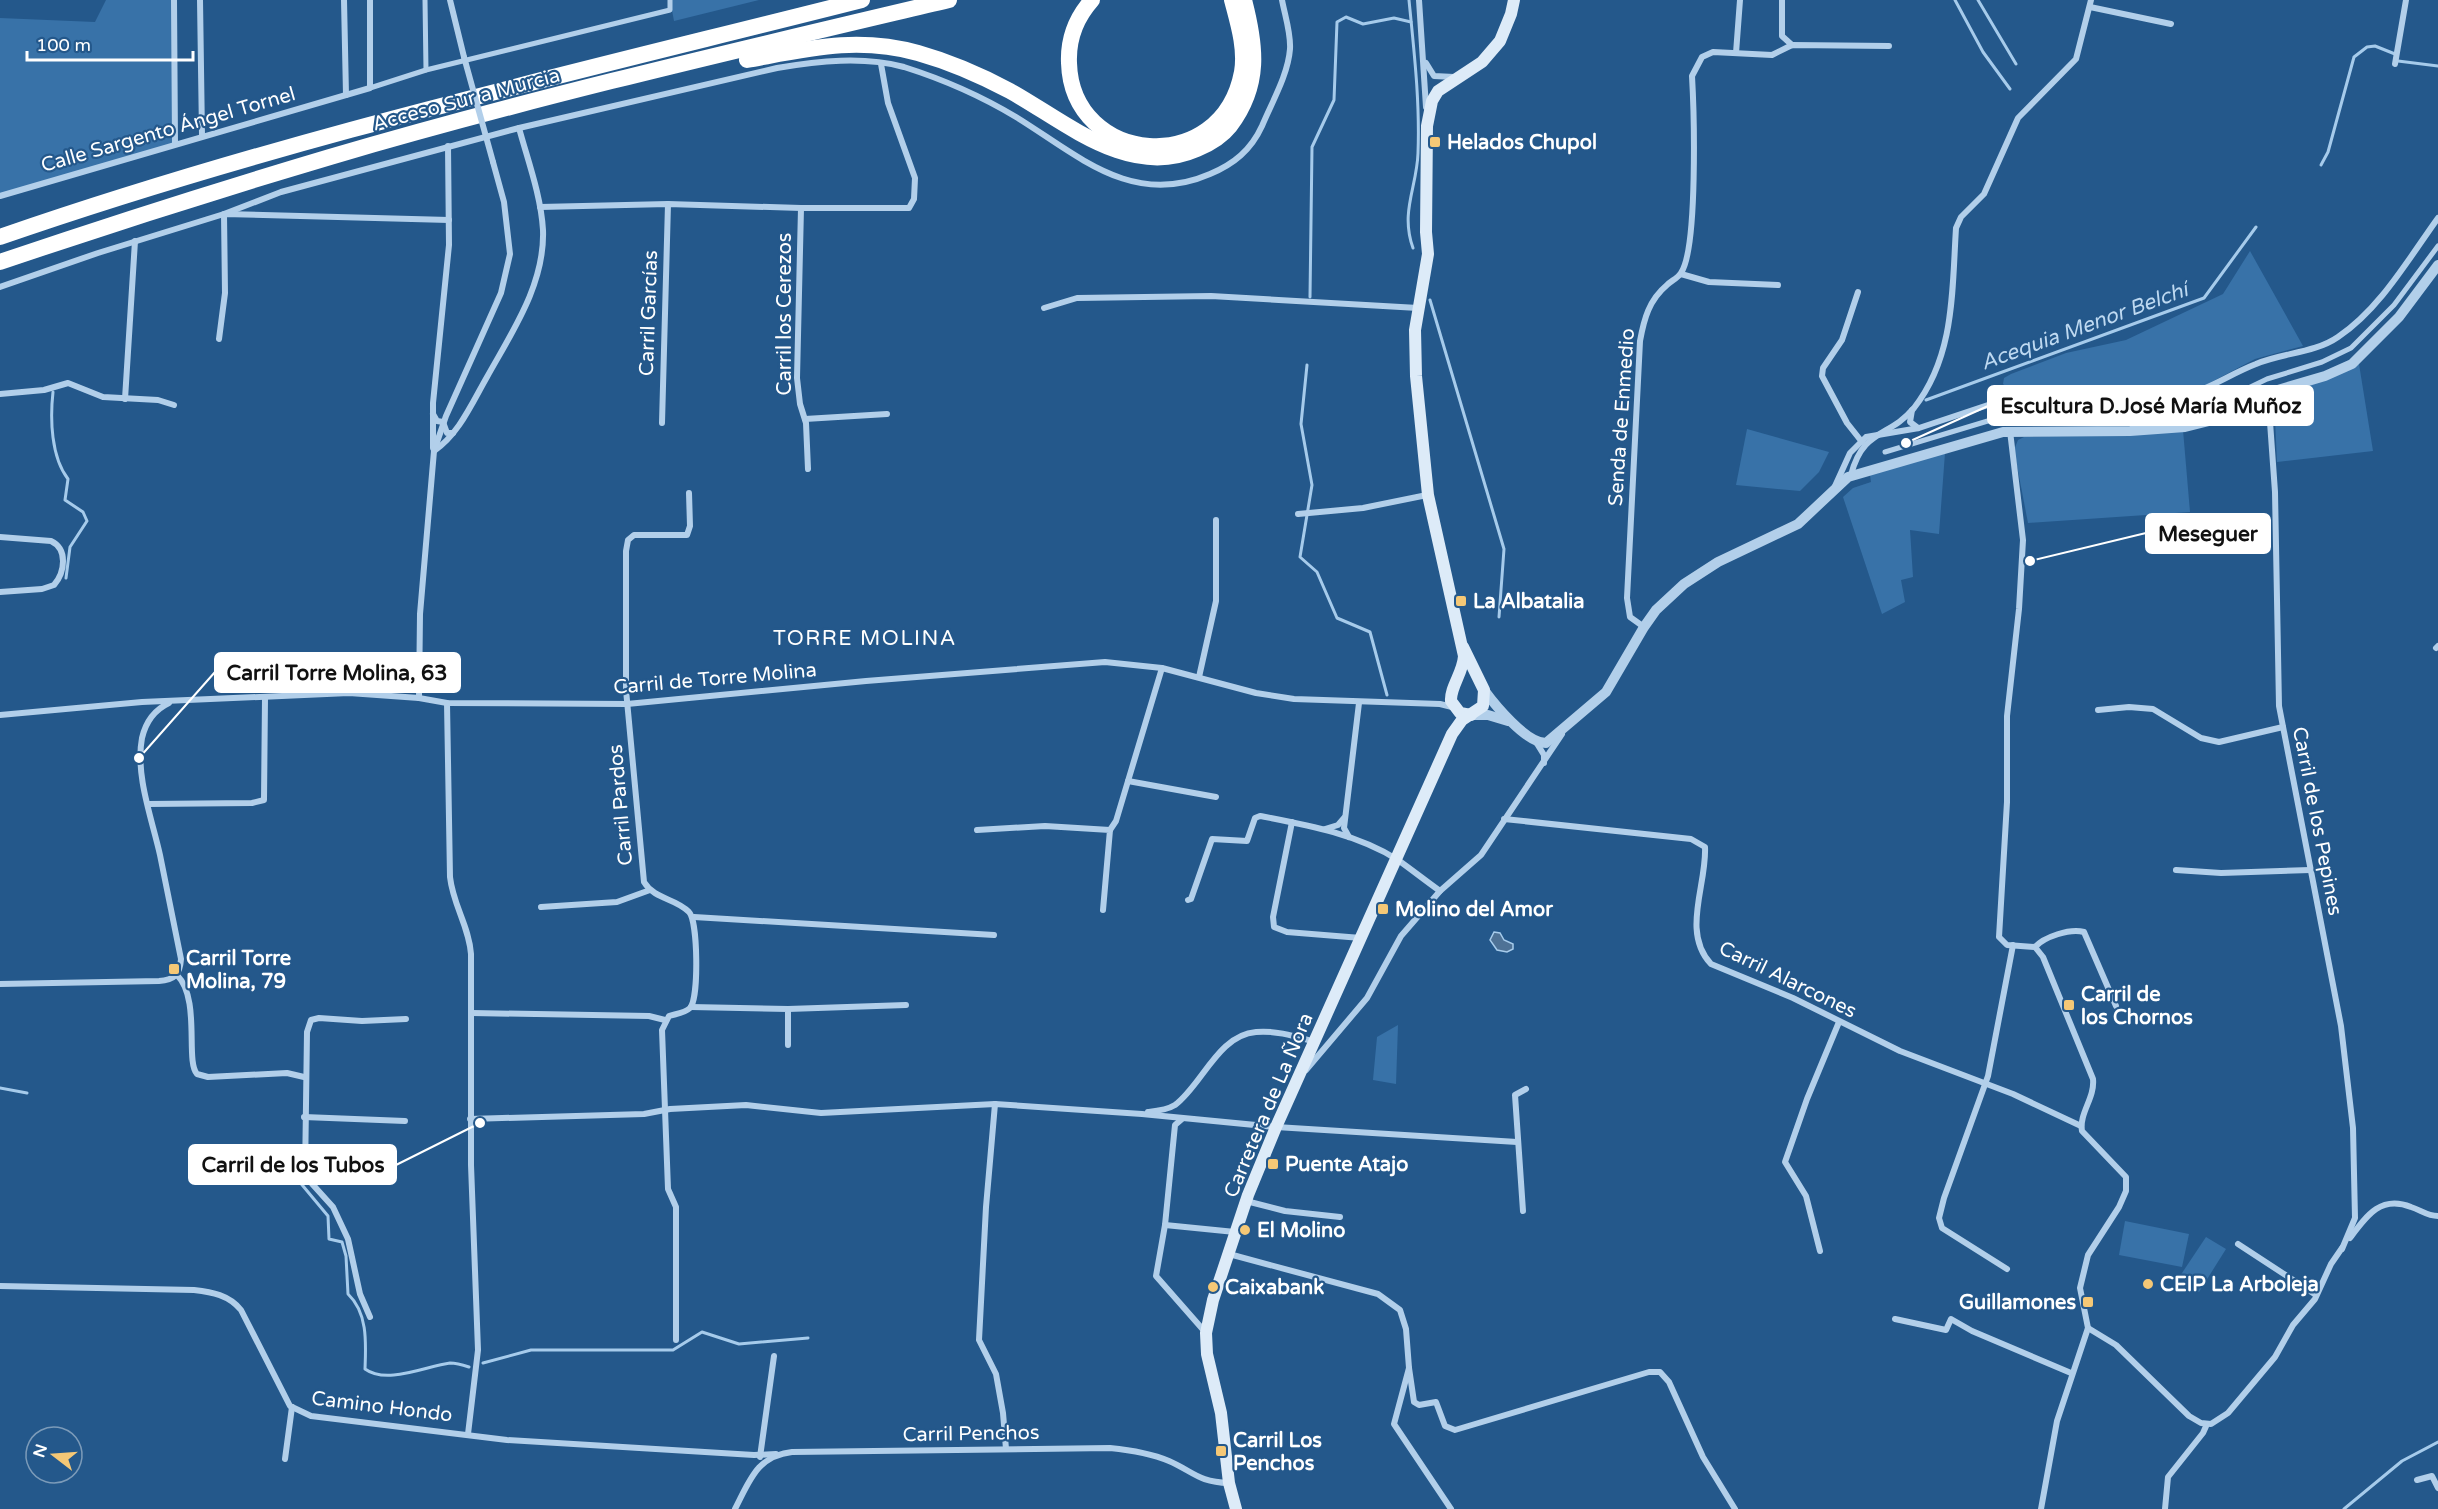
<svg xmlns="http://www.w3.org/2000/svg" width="2438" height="1509" viewBox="0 0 2438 1509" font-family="'Varela Round',sans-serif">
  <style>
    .green { fill: #3872a8 }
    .water { fill: #4e7296; stroke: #a6cbeb; stroke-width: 1.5 }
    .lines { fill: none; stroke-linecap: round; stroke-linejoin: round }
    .stream { stroke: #a6cbeb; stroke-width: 3 }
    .pedestrian { stroke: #b2cfea; stroke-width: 5 }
    .minor { stroke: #b2cfea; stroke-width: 6 }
    .tertiary { stroke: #b2cfea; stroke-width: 10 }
    .secondary { stroke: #ddebf8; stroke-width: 12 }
    .motorway { stroke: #fff; stroke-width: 16 }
    .minor-bridge { stroke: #b2cfea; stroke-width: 6 }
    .poi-dot { fill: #f5c876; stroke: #24588b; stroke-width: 2 }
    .labels { text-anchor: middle; stroke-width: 4.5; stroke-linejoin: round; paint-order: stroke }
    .street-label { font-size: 20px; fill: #fff; stroke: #24588b }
    .poi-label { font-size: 20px; font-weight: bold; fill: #fff; stroke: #24588b; text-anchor: start }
    .water-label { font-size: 21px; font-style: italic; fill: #bed9f1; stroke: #24588b }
    .neighbourhood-label { font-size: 21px; letter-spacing: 1.5px; fill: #fff; stroke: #24588b }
    .leader { fill: none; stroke: #fff; stroke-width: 2 }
    .callout-dot { fill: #fff; stroke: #24588b; stroke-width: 2 }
    .callout { fill: #fff; stroke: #fff; stroke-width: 2 }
    .callout-label { font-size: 21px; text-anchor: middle; font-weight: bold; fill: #111 }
  </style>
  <rect width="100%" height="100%" fill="#24588b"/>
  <g class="green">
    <polygon points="106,0 174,0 175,143 0,196 0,18 95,22"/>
    <polygon points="670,0 759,0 674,21"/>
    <polygon points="2250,251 2303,346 2255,359 2200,388 2179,393 2011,391 2003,384 2004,378 2011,374 2066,353 2126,340 2223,294"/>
    <polygon points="2359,364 2373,451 2277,462 2274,397"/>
    <polygon points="1747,429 1829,452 1819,472 1800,491 1736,485"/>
    <polygon points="2183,430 2190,512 2028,523 2014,450 2018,440 2024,437"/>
    <polygon points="1945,453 1939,534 1910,530 1913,577 1901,580 1905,602 1882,614 1843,497 1853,488 1871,482 1870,475"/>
    <polygon points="1398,1025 1396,1084 1373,1080 1377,1037"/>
    <polygon points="2125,1221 2189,1234 2182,1267 2119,1255"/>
    <polygon points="2206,1237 2226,1249 2199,1292 2178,1279"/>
  </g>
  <polygon class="water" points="1494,932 1500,933 1504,940 1513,944 1513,949 1507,952 1497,950 1490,940"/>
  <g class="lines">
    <g class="stream">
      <path d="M 1409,0 C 1414,51 1420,101 1418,153 C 1417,187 1400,212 1413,248"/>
      <polyline points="1955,0 1983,52 2010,89"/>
      <polyline points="1978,0 2016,64"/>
      <polyline points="2398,61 2438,66"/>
      <polyline points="2321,165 2328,152 2354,57 2367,47 2375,46 2395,54"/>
      <polyline points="1310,297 1312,147 1334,100 1337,22 1346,17 1363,24 1394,18 1411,22"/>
      <polyline points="1430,300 1504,549 1499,617"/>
      <polyline points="1307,365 1301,424 1312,485 1300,557 1317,572 1337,618 1370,632 1387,695"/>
      <path d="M 53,392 C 50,419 51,457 68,479 L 65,500 L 83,512 L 87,521 L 70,547 L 66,578"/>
      <polyline points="1926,400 2204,298 2256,227"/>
      <polyline points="0,1088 27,1093"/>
      <path d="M 246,1146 L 289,1154 L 298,1180 L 328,1216 L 329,1239 L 342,1242 L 346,1256 L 348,1294 C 368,1313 366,1343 365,1369 C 387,1385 426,1366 450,1363 C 457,1363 463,1365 469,1367"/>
      <polyline points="483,1363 531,1350 673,1350 702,1332 739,1344 808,1338"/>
      <polyline points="2344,1509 2402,1461 2438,1442"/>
    </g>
    <g class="pedestrian">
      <polyline points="425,0 426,70"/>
      <polyline points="370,88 426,70 670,10 670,0"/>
      <polyline points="1885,452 2001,417 2165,415 2209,407 2267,379 2322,362 2351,348 2394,305 2438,246"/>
    </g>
    <g class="minor">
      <polyline points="174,0 175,143"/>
      <polyline points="200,0 202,135"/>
      <polyline points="344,0 346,95"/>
      <polyline points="450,0 464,57"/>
      <polyline points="1419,0 1426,107"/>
      <polyline points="1782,0 1782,36 1792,45"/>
      <polyline points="2090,7 2171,24"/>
      <polyline points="1736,53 1740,0"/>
      <polyline points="1426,63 1434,76 1454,77"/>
      <polyline points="2395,64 2406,0"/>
      <polyline points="0,196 370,88 370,0"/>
      <polyline points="540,207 668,204 801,208 909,208 914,199 915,178 888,103 881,64"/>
      <polyline points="801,208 797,378 800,404 806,423 808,469"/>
      <polyline points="1681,274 1709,282 1778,285"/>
      <path d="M 0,287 L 98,253 L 224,214 L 281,192 L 519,128 L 777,68 C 818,61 863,56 904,67 C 942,79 981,96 1016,117 C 1078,155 1132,208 1210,174 C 1234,164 1251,150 1262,126 C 1272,102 1288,75 1290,49 C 1291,33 1285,16 1282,0"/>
      <polyline points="1858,292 1842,340 1823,368 1822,376 1847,423 1862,442"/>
      <polyline points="1044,308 1077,298 1211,296 1418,308"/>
      <polyline points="219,339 225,293 224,214 449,220"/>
      <polyline points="0,394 44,390 68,383 103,397 158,400 174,405"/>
      <polyline points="2268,394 2275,492 2279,706 2341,1026 2353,1128 2355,1218 2342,1249"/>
      <polyline points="125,399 135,241"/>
      <polyline points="1912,410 1910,422 1918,428"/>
      <polyline points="433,414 437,421 443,422 447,433 453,433"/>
      <polyline points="805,419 887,414"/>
      <polyline points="662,423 668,204"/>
      <path d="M 2010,431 L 2023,540 L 2019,609 L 2007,716 L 2007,802 L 1999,937 L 2007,945 L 2035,947 L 2043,957 L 2093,1079 C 2095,1098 2079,1113 2082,1131 L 2126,1177 L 2126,1191 L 2119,1207 L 2088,1255 L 2080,1288 L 2088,1328 L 2057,1421 L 2041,1509"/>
      <polyline points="433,448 433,403 449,245 448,146"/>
      <path d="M 434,451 C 459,434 472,403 487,377 C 512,332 545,284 543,230 C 541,196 528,161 519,128"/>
      <path d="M 1851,475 C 1863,428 1889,438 1914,408 C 1955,356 1952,290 1956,228 L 1961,217 L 1984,194 L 2018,118 L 2076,59 L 2091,0"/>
      <path d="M 1835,486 L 1850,453 L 1866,437 L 1919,428 L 2006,399 L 2181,397 C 2208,390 2230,374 2256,364 C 2282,353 2315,353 2338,337 C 2380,309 2409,258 2438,218"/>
      <polyline points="1298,514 1363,508 1427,495"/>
      <path d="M 0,537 L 51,541 C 68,549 65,572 54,585 L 42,589 L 0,592"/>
      <path d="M 1644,627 L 1630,617 L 1627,598 L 1640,341 C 1644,319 1649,300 1667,285 C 1671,281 1678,278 1681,273 C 1698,248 1694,111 1692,76 L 1702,57 L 1713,52 L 1772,55 L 1792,45 L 1889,46"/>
      <polyline points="2436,648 2438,646"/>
      <polyline points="1199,677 1216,601 1216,520"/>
      <polyline points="419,698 420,614 434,451 446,416 501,293 510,254 504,202 493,162"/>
      <path d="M 447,703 L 450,877 C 453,905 469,926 471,954 L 471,1165 L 478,1350 L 468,1434"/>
      <polyline points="2098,710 2129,707 2153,709 2201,738 2219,742 2283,727"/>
      <polyline points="0,715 142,702 349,693 419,698 447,703 627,704 866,681 1105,662 1162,668 1256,693 1294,699 1440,704 1452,707"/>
      <polyline points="1536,742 1544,755 1544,763"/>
      <polyline points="1128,781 1162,668"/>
      <polyline points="148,804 252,803 264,800 265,698"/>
      <path d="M 1504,819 L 1691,839 L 1705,847 C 1707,885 1681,932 1711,964 L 1793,998 L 1900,1051 L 2013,1094 L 2081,1126"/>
      <polyline points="1292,822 1273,917 1274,927 1287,932 1361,938"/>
      <polyline points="1325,829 1338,825 1344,818"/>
      <polyline points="977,830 1045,826 1110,830 1103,910"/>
      <polyline points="1110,830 1116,821 1128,781 1216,797"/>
      <polyline points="1349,837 1344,828 1359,703"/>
      <polyline points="2176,870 2221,873 2310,870"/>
      <path d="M 1188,900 L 1191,899 L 1212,839 L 1247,841 L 1255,818 L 1260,816 C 1307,825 1357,834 1398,860 C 1412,870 1426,881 1440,891"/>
      <polyline points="541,907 617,902 650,890"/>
      <polyline points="694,917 994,935"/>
      <path d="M 2035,947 C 2044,937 2070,928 2084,932 L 2116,1006"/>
      <path d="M 177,975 C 201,999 185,1061 197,1074 L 208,1077 L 287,1073 L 304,1077"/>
      <path d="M 0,984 L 159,981 C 174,980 180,975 181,959 C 174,924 167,889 160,855 C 152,819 135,775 142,738 C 146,721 154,710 169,703"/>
      <polyline points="691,1007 788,1009 788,1045"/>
      <polyline points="788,1009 906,1005"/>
      <polyline points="472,1013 649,1016 665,1020"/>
      <polyline points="1306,1070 1367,998 1401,936 1440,891 1481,855 1562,734"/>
      <polyline points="995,1104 986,1207 979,1340 996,1374 1003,1413 1006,1449"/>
      <path d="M 1148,1112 C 1157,1111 1167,1110 1175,1105 C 1202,1085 1218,1035 1256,1032 C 1276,1030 1297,1037 1315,1042"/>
      <polyline points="304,1117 405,1121"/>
      <polyline points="470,1119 644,1114 670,1109 746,1105 821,1113 995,1104 1142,1114 1276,1127 1517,1142"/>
      <polyline points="1182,1119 1175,1125 1165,1225 1156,1276 1206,1333"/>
      <polyline points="1246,1201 1285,1211 1340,1217"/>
      <polyline points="1523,1211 1515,1095 1526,1089"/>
      <polyline points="1165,1225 1235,1232"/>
      <path d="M 2350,1238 C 2367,1215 2381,1195 2411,1207 C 2421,1210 2427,1216 2438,1216"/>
      <polyline points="2238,1244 2316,1295"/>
      <polyline points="1820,1251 1806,1196 1785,1162 1807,1099 1839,1022"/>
      <polyline points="1229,1254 1378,1294 1400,1310 1406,1329 1409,1368 1394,1424 1451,1509"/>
      <polyline points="2007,1269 1942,1228 1939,1218 1944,1198 1988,1076 2013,945"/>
      <path d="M 0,1286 L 194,1290 C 212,1292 229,1295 241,1310 L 290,1406 L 311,1416 L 507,1440 L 754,1455 L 776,1454"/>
      <polyline points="370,1317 360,1294 348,1239 333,1207 305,1176 307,1032 311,1020 319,1018 362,1021 406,1019"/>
      <polyline points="1895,1319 1946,1330 1951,1319 1972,1331 2071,1373"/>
      <polyline points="2088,1328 2116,1345 2189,1416 2201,1423 2211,1424 2228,1413 2275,1357 2293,1325 2315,1299 2331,1264 2342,1248"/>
      <path d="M 676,1340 L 676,1207 L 668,1189 L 662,1030 L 669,1016 C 675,1014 685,1013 690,1008 C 699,999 698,921 689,912 C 676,898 655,900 644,882 L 626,690 L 626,551 L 628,540 L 634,535 L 687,535 L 690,526 L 689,493"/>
      <polyline points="1409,1368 1414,1402 1419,1405 1436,1402 1445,1426 1455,1430 1649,1372 1660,1372 1669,1382 1703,1457 1735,1509"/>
      <polyline points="760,1457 774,1356"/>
      <polyline points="285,1459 292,1407"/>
      <polyline points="2417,1480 2432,1476 2438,1488"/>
      <path d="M 735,1509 C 750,1480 757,1456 792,1452 L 1110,1448 C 1130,1450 1150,1453 1169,1461 C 1194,1472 1198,1482 1229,1483"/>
      <polyline points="2165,1509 2168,1477 2203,1433 2207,1424"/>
    </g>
    <g class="tertiary">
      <path d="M 1484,690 C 1495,705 1526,743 1546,743 L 1606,692 L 1644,627 L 1656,610 L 1684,584 L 1718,562 L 1798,524 L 1848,477 L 2003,432 L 2130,431 L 2185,427 L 2213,420 L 2271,392 L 2325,376 L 2352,364 L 2399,317 L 2438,265"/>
      <polyline points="1471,715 1488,715 1508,721"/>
    </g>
    <g class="secondary">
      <path d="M 1471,715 L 1460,713 L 1451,701 C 1450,687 1463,673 1464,656 L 1428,495 L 1416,376 L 1415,330 L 1428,254 L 1426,232 L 1427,126 L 1432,101 L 1438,91 L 1482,62 L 1500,41 L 1511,14 L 1514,0"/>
      <polyline points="1236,1509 1229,1483 1221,1413 1207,1354 1206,1333 1213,1300 1248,1195 1276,1127 1452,734 1462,720 1483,706 1484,690 1463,647"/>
    </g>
    <g class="motorway">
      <path d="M 1092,0 C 1076,18 1068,40 1069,63 C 1072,165 1222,179 1242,72 C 1246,48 1238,23 1232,0"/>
      <path d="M 747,60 C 807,49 856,36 918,53 C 950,62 980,75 1010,91 C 1066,122 1129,179 1197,149 C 1209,144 1222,136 1230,126 C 1261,85 1256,46 1244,0"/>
      <path d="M 0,237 C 282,139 573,73 862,0"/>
      <path d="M 0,262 C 109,225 219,190 330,157 C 534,97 742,49 949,0"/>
    </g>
    <polyline class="minor-bridge" points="464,57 493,162"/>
  </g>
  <g class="poi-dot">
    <rect x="1429" y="136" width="12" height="12" rx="3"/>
    <rect x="1455" y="595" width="12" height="12" rx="3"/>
    <rect x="1377" y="903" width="12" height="12" rx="3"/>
    <rect x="168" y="963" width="12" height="12" rx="3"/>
    <rect x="2063" y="999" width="12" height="12" rx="3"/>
    <rect x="1267" y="1158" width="12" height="12" rx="3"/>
    <circle cx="1245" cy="1230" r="6"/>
    <circle cx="2148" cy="1284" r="6"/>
    <circle cx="1213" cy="1287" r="6"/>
    <rect x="2082" y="1296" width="12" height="12" rx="3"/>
    <rect x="1215" y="1445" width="12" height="12" rx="3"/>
  </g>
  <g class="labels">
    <g class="street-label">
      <text transform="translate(466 99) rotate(-15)" y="7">Acceso Sur a Murcia</text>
      <text transform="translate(168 129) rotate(-16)" y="7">Calle Sargento Ángel Tornel</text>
      <text transform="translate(648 313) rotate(-88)" y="7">Carril Garcías</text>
      <text transform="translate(784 314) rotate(-90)" y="7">Carril los Cerezos</text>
      <text transform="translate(1621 417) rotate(-86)" y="7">Senda de Enmedio</text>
      <text transform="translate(715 678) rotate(-5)" y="7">Carril de Torre Molina</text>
      <text transform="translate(620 805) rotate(-95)" y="7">Carril Pardos</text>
      <text transform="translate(2318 821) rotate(79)" y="7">Carril de los Pepines</text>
      <text transform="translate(1788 979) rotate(26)" y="7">Carril Alarcones</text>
      <text transform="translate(1268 1105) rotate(-67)" y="7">Carretera de La Ñora</text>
      <text transform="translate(382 1406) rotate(7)" y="7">Camino Hondo</text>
      <text transform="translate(971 1433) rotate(-1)" y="7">Carril Penchos</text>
    </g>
    <g class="poi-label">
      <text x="1447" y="149">Helados Chupol</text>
      <text x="1473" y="608">La Albatalia</text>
      <text x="1395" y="916">Molino del Amor</text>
      <text x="186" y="965">Carril Torre<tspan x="186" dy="23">Molina, 79</tspan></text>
      <text x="2081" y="1001">Carril de<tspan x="2081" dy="23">los Chornos</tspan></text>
      <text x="1285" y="1171">Puente Atajo</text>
      <text x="1257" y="1237">El Molino</text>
      <text x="2160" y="1291">CEIP La Arboleja</text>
      <text x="1225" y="1294">Caixabank</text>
      <text x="2076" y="1309" text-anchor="end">Guillamones</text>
      <text x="1233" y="1447">Carril Los<tspan x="1233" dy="23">Penchos</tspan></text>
    </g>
    <g class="water-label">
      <text transform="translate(2084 326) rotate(-20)" y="7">Acequia Menor Belchí</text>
    </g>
    <g class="neighbourhood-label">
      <text x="865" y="645">TORRE MOLINA</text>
    </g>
  </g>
  <path class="leader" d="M1906 443L1988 406M2030 561L2146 533M139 758L215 672M480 1123L396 1165"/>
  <g class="callout-dot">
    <circle cx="1906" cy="443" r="6"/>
    <circle cx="2030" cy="561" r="6"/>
    <circle cx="139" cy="758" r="6"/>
    <circle cx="480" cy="1123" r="6"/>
  </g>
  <g class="callout">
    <rect x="1988" y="386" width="325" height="39" rx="6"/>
    <rect x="2146" y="514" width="124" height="39" rx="6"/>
    <rect x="215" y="653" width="245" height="39" rx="6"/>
    <rect x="189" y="1145" width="207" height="39" rx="6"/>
  </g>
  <g class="callout-label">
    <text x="2151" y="413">Escultura D.José María Muñoz</text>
    <text x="2208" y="541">Meseguer</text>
    <text x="337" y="680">Carril Torre Molina, 63</text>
    <text x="293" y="1172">Carril de los Tubos</text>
  </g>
  <g transform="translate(54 1455) rotate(287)"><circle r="28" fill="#24588b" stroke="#7c9bb9" stroke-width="1.5"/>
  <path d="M0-4.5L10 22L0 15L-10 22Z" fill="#f5c876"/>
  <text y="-9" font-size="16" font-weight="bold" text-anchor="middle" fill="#ffffff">N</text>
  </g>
  <path d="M27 51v9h166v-9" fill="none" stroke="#ffffff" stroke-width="3"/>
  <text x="36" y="51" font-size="18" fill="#ffffff" stroke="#24588b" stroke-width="4.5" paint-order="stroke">100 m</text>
</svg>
